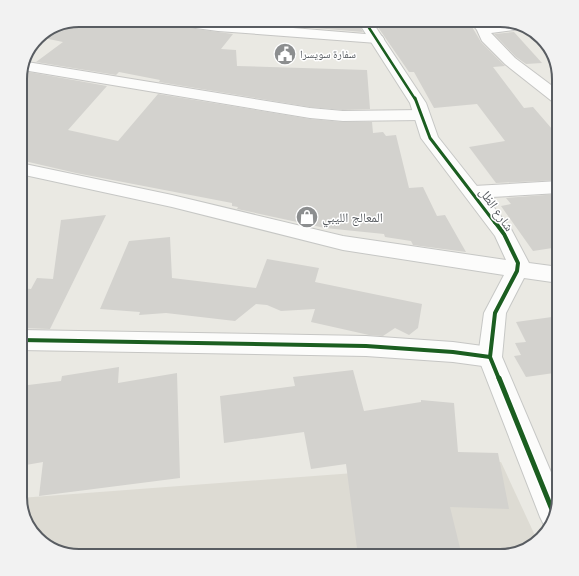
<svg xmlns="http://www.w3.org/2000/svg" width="579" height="576" viewBox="0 0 579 576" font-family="'Fira Sans Condensed','Noto Naskh Arabic',sans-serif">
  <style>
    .education { fill: #dddbd3 }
    .building { fill: #d3d2ce }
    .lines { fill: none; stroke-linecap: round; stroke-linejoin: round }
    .street-casing { stroke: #c6c6c4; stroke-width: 2 }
    .secondary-casing { stroke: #c6c7c5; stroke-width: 2 }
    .street { fill: #fcfcfb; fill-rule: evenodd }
    .secondary { fill: #fcfcfb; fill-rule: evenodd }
    .cycleway-far3-casing { stroke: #fff; stroke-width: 4 }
    .cycleway-far2-casing { stroke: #fff; stroke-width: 5 }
    .cycleway-far1-casing { stroke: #fff; stroke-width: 6 }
    .cycleway-casing { stroke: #fff; stroke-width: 8 }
    .cycleway-far3 { stroke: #1b5e20; stroke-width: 2.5 }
    .cycleway-far2 { stroke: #1b5e20; stroke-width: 3 }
    .cycleway-far1 { stroke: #1b5e20; stroke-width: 4 }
    .cycleway { stroke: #1b5e20; stroke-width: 5 }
    .labels { text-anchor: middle; stroke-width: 3; stroke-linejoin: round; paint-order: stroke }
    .far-poi-label { font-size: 11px; fill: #595d62; stroke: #fff; text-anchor: start }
    .street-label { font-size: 13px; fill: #595d62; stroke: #fff }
    .poi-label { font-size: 13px; fill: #595d62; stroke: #fff; text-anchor: start }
    .rim { fill: none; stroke: #595d62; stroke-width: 2 }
  </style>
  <rect width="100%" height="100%" fill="#eae9e3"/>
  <polygon class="education" points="501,462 538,542 500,556 79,556 56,551 35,536 20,498"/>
  <g class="building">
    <polygon points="79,20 158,20 166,25 233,34 221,49 236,50 237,66 367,70 370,109 343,110 310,107 159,82 160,80 119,72 116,75 36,62 63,42 39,37 40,35"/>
    <polygon points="287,20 356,20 363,32 290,26"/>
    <polygon points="373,20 468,20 481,42 505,66 493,67 524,108 533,107 559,137 559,180 496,183 469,147 505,141 477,104 434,108 414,72 409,72"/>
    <polygon points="514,32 542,63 526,64 516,57 494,34"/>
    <polygon points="23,71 107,86 68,130 118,141 158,94 310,119 343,122 372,122 373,133 383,132 386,136 396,135 409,188 423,187 437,216 445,215 466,252 413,245 411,241 385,237 384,234 325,228 237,209 238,207 232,206 232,203 76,173 20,160 20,75"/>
    <polygon points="559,194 559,247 533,251 501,206 511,204 506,198"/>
    <polygon points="106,215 50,329 20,328 20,288 31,289 37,278 53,279 61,220"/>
    <polygon points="170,237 172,278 256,288 267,259 319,268 315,282 422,304 418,328 409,335 395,328 383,336 369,335 311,322 315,309 281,311 267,305 256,304 235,321 166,313 139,315 140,312 100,309 129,241"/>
    <polygon points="559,316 559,368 554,373 526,377 514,356 521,355 515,343 526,342 516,322"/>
    <polygon points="119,367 118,383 177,373 180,478 39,496 43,462 20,466 20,386 61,381 62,376"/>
    <polygon points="353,370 364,411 421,402 421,400 454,403 458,452 498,453 509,509 450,507 462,556 358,556 346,464 311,469 304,432 224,443 220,396 295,386 293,377"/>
  </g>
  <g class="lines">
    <g class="street-casing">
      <g id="street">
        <polygon points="159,20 196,20 377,35 382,36 384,39 382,42 377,43 218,31 166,24"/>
        <polygon points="469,20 482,20 486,25 510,23 522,29 491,33 515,58 559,91 559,104 553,102 505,64 482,41 477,30"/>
        <polygon points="27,62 310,108 343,111 421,110 427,112 429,115 427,118 421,120 343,121 310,118 23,70"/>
        <polygon points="559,181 559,193 474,198 467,196 465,192 467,188 474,186"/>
        <polygon points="20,330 366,336 453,342 490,347 499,350 502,357 499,364 490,367 453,362 366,356 20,350"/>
      </g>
    </g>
    <g class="secondary-casing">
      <polygon id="secondary" points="357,20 371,20 426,103 438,137 511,229 529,263 559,267 559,283 524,278 506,313 502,357 559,491 554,520 548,529 545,527 540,517 478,357 484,313 504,275 343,250 172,207 20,174 20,163 172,195 343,236 506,260 495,236 421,138 410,103"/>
    </g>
    <use href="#street" class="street"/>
    <use href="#secondary" class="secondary"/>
    <g class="cycleway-far3-casing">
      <polyline id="cycleway-far3" points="364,20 415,99"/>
    </g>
    <g class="cycleway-far2-casing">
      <polyline id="cycleway-far2" points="415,98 430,138 495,223"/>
    </g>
    <g class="cycleway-far1-casing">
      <g id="cycleway-far1">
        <polyline points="495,222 504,234 518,263 517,271 495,313 490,357 499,379"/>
        <polyline points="20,340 366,346 453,352 490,357"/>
      </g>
    </g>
    <g class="cycleway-casing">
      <polyline id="cycleway" points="499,378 555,517"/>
    </g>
    <use href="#cycleway-far3" class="cycleway-far3"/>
    <use href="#cycleway-far2" class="cycleway-far2"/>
    <use href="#cycleway-far1" class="cycleway-far1"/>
    <use href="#cycleway" class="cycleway"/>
  </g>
  <defs>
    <g id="civic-disc" transform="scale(1.15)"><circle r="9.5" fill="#8c8e8f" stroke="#fff"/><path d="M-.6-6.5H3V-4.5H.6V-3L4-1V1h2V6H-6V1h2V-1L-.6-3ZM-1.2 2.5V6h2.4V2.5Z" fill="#fff"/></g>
    <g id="shop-disc" transform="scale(1.15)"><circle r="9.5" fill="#8c8e8f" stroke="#fff"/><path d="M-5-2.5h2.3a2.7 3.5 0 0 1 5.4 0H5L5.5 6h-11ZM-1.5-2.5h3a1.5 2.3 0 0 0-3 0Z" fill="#fff"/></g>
  </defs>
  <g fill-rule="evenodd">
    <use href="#civic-disc" x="285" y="54"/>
    <use href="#shop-disc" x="307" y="217"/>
  </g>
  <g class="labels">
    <g class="far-poi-label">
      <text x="300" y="58">سفارة سويسرا</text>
    </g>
    <g class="street-label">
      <text transform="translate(497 209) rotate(55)" y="5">شارع الظل</text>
    </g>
    <g class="poi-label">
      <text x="322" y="222">المعالج الليبي</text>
    </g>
  </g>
  <path d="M0 0H579V576H0ZM79 27H500A52 52 0 0 1 552 79V497A52 52 0 0 1 500 549H79A52 52 0 0 1 27 497V79A52 52 0 0 1 79 27Z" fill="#f2f2f2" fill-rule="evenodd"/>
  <path class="rim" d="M79 27H500A52 52 0 0 1 552 79V497A52 52 0 0 1 500 549H79A52 52 0 0 1 27 497V79A52 52 0 0 1 79 27Z"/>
</svg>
